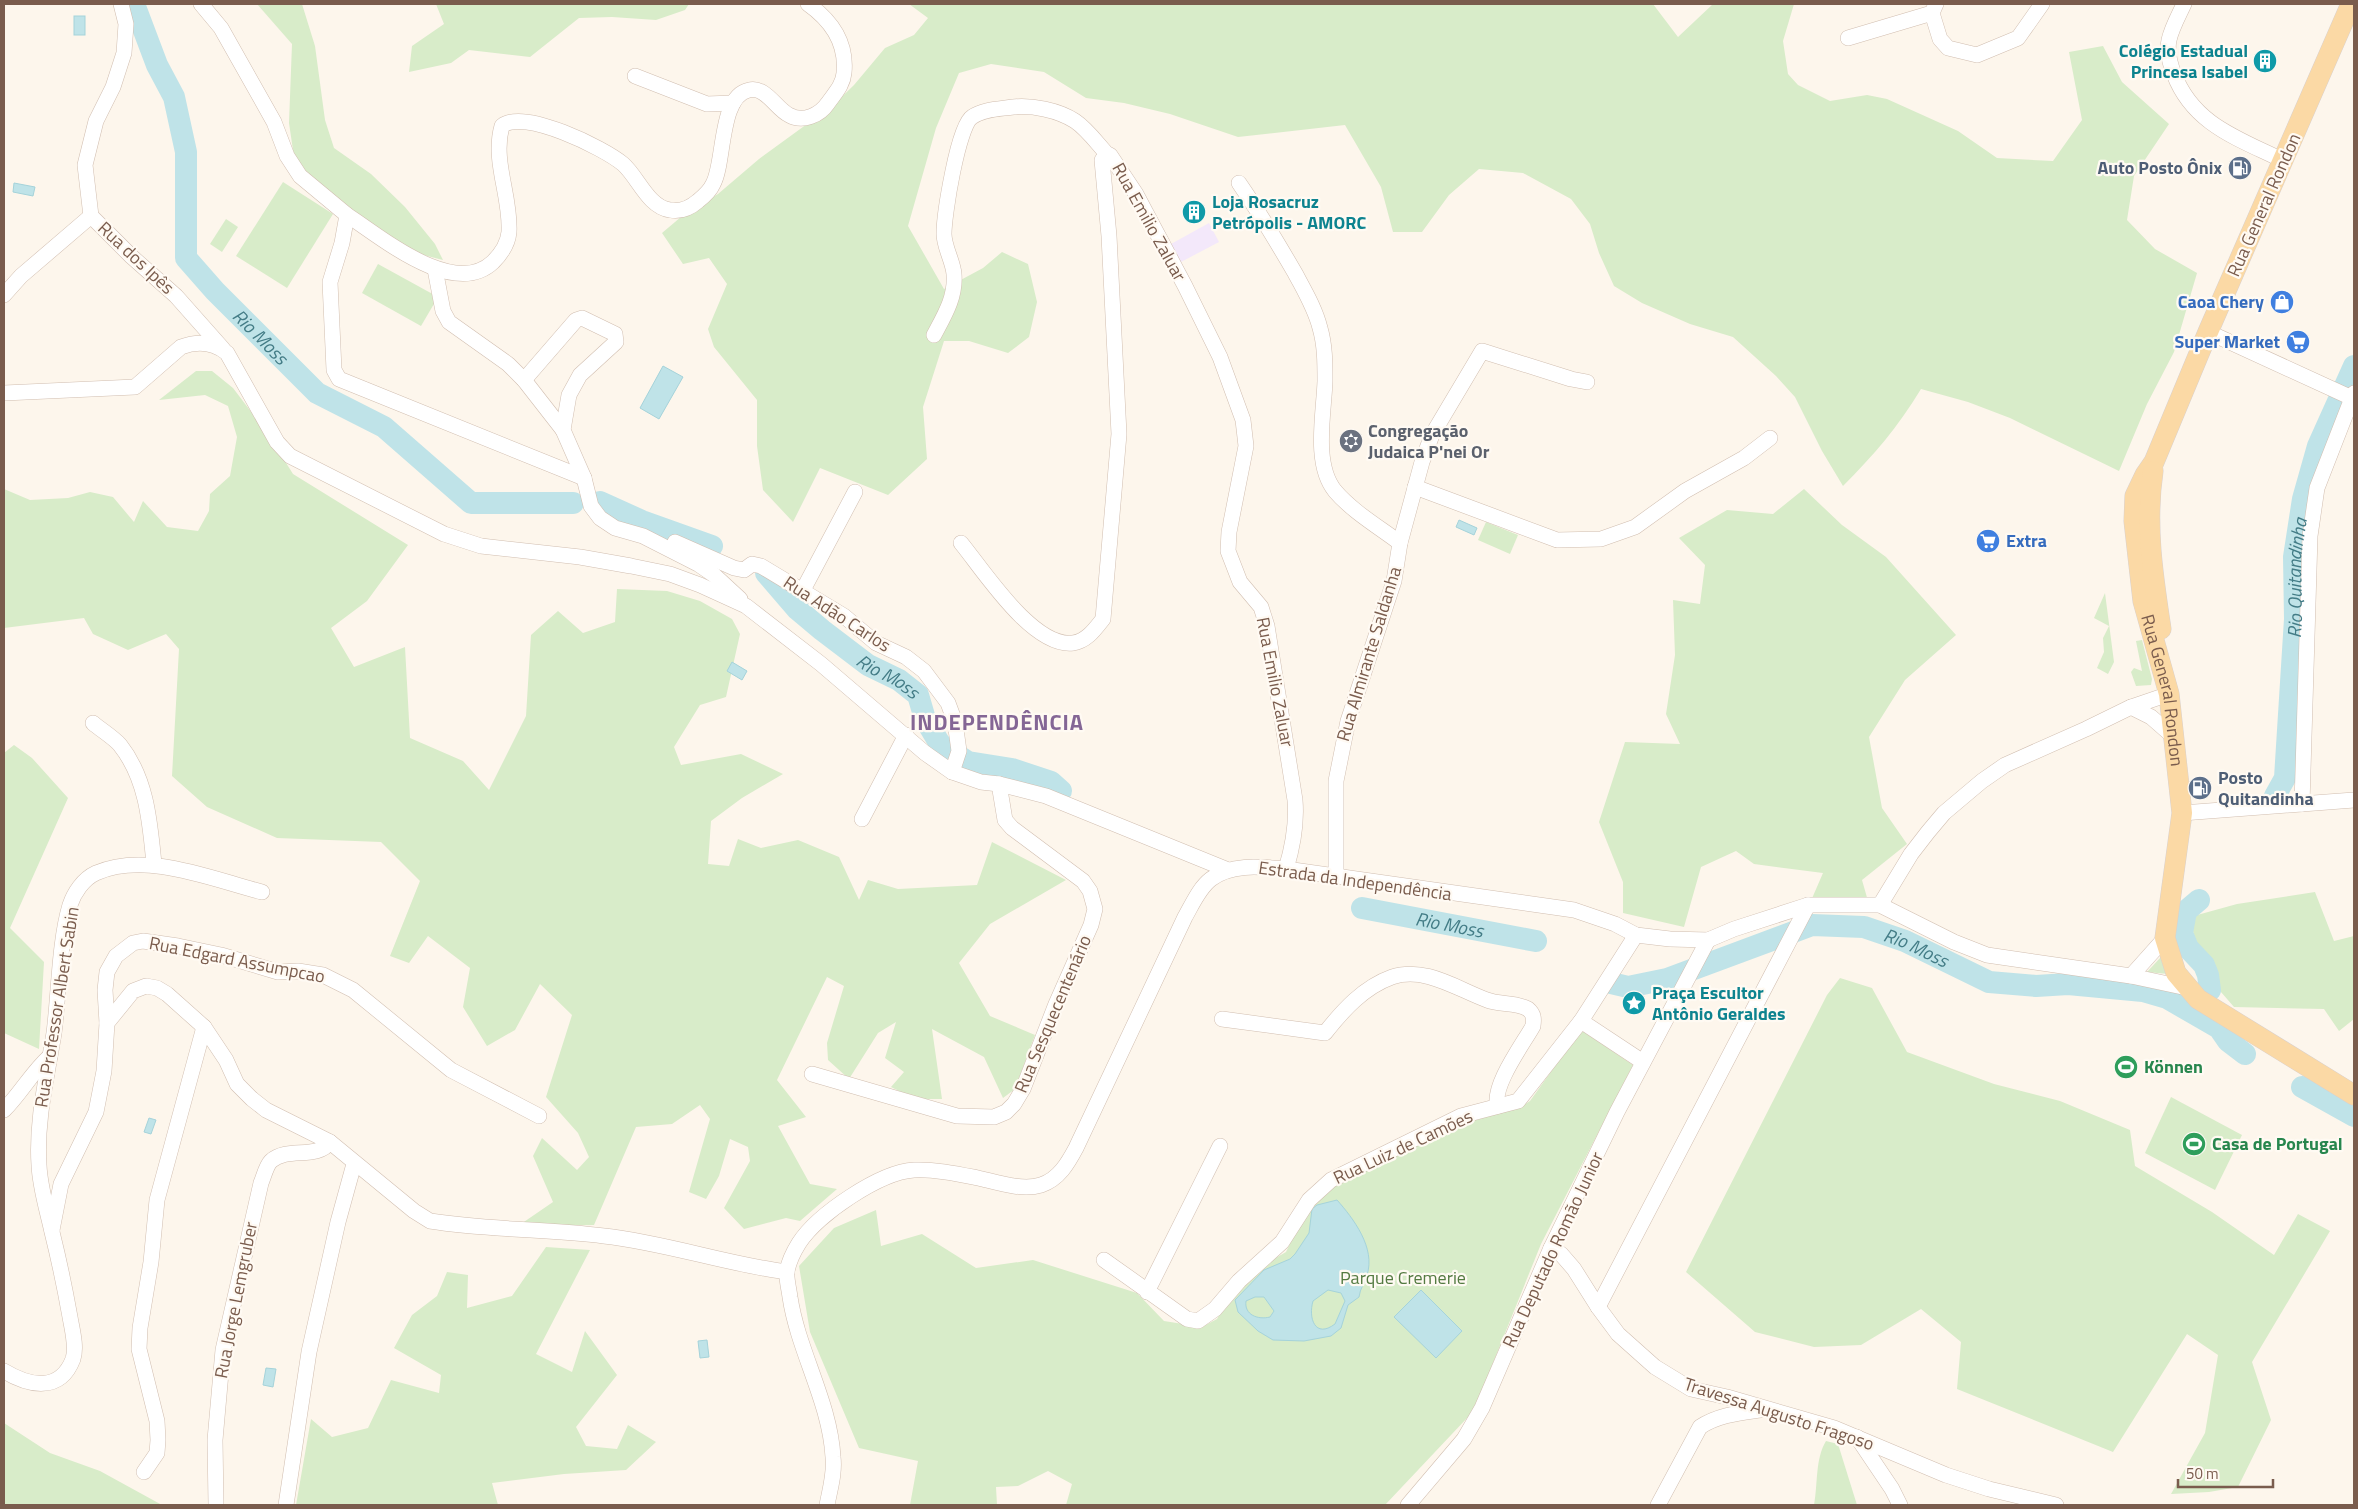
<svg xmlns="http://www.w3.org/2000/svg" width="2358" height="1509" viewBox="0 0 2358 1509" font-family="'Titillium Web',sans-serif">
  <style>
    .education { fill: #f3e8fa }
    .green { fill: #d8ecc9 }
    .water { fill: #bfe3e8; stroke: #a5d3da; fill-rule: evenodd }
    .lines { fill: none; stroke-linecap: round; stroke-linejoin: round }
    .river { stroke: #bfe3e8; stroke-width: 22 }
    .minor-casing { stroke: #d1beb0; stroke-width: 16 }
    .major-casing { stroke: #dad1cd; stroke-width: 21 }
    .minor { stroke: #fff; stroke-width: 15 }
    .major { stroke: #fbd9a5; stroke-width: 20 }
    .labels { text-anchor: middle; stroke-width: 4.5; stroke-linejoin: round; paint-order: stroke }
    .culture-label { font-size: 18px; font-weight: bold; fill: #0d838f; stroke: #fffaf3; text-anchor: start }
    .service-label { font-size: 18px; font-weight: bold; fill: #4e5e75; stroke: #fffaf3; text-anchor: end }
    .street-label { font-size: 18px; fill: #7a5c4d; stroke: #fffaf3 }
    .shop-label { font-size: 18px; font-weight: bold; fill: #366cbe; stroke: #fffaf3; text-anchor: end }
    .worship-label { font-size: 18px; font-weight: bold; fill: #5b616d; stroke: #fffaf3; text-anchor: start }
    .leisure-label { font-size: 18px; font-weight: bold; fill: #27864d; stroke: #fffaf3; text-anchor: start }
    .park-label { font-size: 18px; fill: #537a41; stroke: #fffaf3 }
    .water-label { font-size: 19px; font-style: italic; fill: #437c86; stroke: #fffaf3 }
    .district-label { font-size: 22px; font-weight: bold; letter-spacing: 1px; fill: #846695; stroke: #fffaf3 }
  </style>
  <rect width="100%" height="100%" fill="#fdf6ec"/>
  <polygon class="education" points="1209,223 1219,242 1181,262 1171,244"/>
  <g class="green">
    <polygon points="257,4 302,4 315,46 325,120 334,148 371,174 405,207 435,244 443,260 388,246 330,205 294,157 289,123 292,44"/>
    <polygon points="436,4 689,4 685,10 656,20 612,17 579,18 530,57 469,50 451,63 409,72 412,46 444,24"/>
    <path d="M 909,4 L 1653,4 L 1678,37 L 1713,4 L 1794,4 L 1783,41 L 1788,74 L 1798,85 L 1830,101 L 1867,95 L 1887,99 L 1958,131 L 1997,158 L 2053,161 L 2082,120 L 2069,52 L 2103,46 L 2122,82 L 2169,124 L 2134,176 L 2127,220 L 2155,249 L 2197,273 L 2174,352 L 2147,404 L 2119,471 L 2010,418 L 1968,402 L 1921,389 C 1898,427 1874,455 1843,486 L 1822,451 L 1795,397 L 1776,376 L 1733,337 L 1690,324 L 1642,303 L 1614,286 L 1599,253 L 1590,224 L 1571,199 L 1523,173 L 1479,169 L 1449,195 L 1422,232 L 1393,232 L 1381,187 L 1345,125 L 1238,137 L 1170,114 L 1124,103 L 1086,98 L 1044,72 L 991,64 L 959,73 L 936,128 L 908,226 L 944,289 L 983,268 L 1002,252 L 1028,264 L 1037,302 L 1029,337 L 1008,353 L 969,341 L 944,341 L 923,407 L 927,459 L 888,495 L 820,468 L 793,522 L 763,490 L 757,446 L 757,400 L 714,347 L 708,329 L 727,284 L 709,258 L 683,264 L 662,233 L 688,211 L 718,194 L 759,159 L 807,124 L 820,118 L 854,85 L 885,48 L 914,35 L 928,18 Z"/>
    <polygon points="283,182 333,214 287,288 236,256"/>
    <polygon points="226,219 238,227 222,252 210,244"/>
    <polygon points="378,264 438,297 421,326 362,293"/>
    <polygon points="196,371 212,371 233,388 268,434 293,474 408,545 367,601 331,628 354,667 405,647 410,738 463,761 489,790 526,716 531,635 558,611 583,633 615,622 617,589 667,591 700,601 732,619 740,634 726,697 700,705 674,747 681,765 741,754 783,774 742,798 711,821 708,864 729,866 738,839 761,848 798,840 839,857 859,900 868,880 898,889 977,885 992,842 1066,880 990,924 959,963 990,1016 1035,1035 1015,1089 1003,1098 984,1057 932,1029 942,1099 915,1099 891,1087 904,1072 885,1058 896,1022 878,1033 849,1079 828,1060 827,1043 844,986 827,977 777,1080 806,1117 778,1126 810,1184 837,1189 800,1221 786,1218 744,1229 724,1208 750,1161 748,1147 730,1139 719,1176 706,1199 689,1192 710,1119 700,1105 672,1124 636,1127 594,1225 518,1226 553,1202 533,1156 542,1138 577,1170 589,1157 578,1133 546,1097 572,1015 540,984 515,1030 487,1046 463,1007 470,968 428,936 409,963 390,956 420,881 381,842 277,838 207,807 172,776 179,649 166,634 128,650 93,634 84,618 4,628 4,489 30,500 68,498 90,492 113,497 134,522 143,501 167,527 198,531 209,511 210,494 230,476 237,437 228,406 205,395 159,400"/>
    <polygon points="1804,489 1842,525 1886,557 1956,635 1905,680 1869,737 1882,808 1907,844 1862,880 1868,901 1810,903 1823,873 1754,864 1736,851 1701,867 1684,927 1623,913 1623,882 1599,822 1625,742 1680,744 1666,714 1675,655 1673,600 1700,604 1705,565 1679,538 1727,510 1773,514"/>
    <polygon points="1486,522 1518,535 1510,554 1478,540"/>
    <polygon points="2105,593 2114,662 2108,674 2097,668 2104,652 2103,638 2109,626 2094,618"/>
    <polygon points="2142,640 2152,679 2151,685 2136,686 2131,672 2134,668 2142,671 2136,641"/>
    <polygon points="14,745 32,758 68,798 10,928 44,962 39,1049 4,1033 4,753"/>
    <polygon points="2315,892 2334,941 2354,936 2354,1019 2339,1031 2324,1009 2234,1007 2201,969 2190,917 2237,904"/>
    <polygon points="2161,957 2168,974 2147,972"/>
    <polygon points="1840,978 1872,988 1907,1052 1994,1084 2060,1101 2130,1130 2135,1166 2212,1212 2274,1255 2298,1214 2330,1231 2252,1362 2271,1420 2238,1487 2209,1492 2171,1494 2205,1433 2218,1355 2187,1334 2113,1452 1957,1389 1961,1342 1921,1309 1861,1345 1814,1347 1755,1332 1686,1272 1827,995"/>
    <polygon points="1581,1030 1633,1065 1541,1244 1476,1405 1468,1417 1385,1505 1066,1505 1072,1484 1048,1471 1018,1486 996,1487 997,1505 910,1505 918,1461 859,1448 810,1332 799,1266 834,1228 876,1210 881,1246 922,1234 976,1268 1033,1260 1137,1293 1164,1321 1202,1327 1217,1319 1228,1298 1274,1259 1286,1252 1301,1220 1327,1188 1461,1124 1519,1108 1530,1101"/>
    <polygon points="2171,1097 2242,1135 2215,1190 2145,1153"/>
    <polygon points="546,1247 590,1250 536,1354 572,1372 585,1331 617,1375 576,1427 586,1446 617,1449 628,1425 656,1442 626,1470 564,1474 492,1483 498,1505 296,1505 311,1419 332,1437 368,1428 391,1380 439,1393 441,1375 394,1348 412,1315 437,1296 447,1272 468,1275 467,1308 512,1296"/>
    <polygon points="4,1423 50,1453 100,1471 162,1505 4,1505"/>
    <path d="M 1826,1441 L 1838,1444 L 1857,1505 L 1814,1505 C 1818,1484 1815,1459 1826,1441 Z"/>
  </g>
  <g class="water">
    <rect x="74" y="16" width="11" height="19"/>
    <polygon points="14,183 35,187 33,196 13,192"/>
    <polygon points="663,366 683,377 659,419 640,408"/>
    <polygon points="1459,520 1477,528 1474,535 1456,527"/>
    <polygon points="732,662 747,671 742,680 727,671"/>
    <polygon points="149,1118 156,1120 151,1134 144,1132"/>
    <path d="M 1337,1200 C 1353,1218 1376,1248 1367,1275 C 1365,1283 1360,1288 1359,1297 L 1348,1305 L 1341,1328 L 1331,1336 L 1304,1341 L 1273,1340 L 1258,1331 L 1238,1312 L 1235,1300 L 1264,1270 L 1290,1259 L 1295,1254 L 1309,1233 L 1312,1209 L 1317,1205 ZM 1328,1290 L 1341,1293 L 1345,1301 L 1335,1324 C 1315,1339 1308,1318 1313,1301 ZM 1255,1297 L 1264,1297 L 1274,1311 L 1270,1317 C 1258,1320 1244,1315 1246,1301 Z"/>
    <polygon points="1421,1290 1462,1331 1436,1358 1394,1317"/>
    <polygon points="707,1340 709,1357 700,1358 698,1341"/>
    <polygon points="266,1368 276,1369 273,1387 263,1385"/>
  </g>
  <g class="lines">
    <g class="river">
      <path id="s1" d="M 134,4 L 157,65 L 174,97 L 186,152 L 186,258 L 215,291 L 317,393 L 384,427 L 471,503 L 573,503"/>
      <polyline points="600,502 642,521 712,546"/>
      <path id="s2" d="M 766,573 L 797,609 L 822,630 L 868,665 L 899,680 L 918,695 L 925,719 L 940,744 L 968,762 L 1012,769 L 1051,782 L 1061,791"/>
      <path id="s3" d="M 2275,796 L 2285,778 L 2295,619 L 2294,557 L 2303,499 L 2318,446 L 2354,366"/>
      <polyline points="2199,900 2186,911 2182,933 2188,948 2204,965 2208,975 2210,990"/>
      <path id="s4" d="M 1362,908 L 1536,941"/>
      <path id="s5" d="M 1611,983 L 1628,987 L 1667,979 L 1812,925 L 1864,927 L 1905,941 L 1989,982 L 2036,986 L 2068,984 L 2143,991 L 2167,998 L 2219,1028 L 2228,1041 L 2245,1054"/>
      <polyline points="2302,1087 2354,1116"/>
    </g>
    <g class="minor-casing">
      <g id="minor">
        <polyline points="121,4 126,24 124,53 113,87 96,121 85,165 91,216 132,257 176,296 223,349"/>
        <polyline points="201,4 221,28 274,122 287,156 300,176 347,215 342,243 330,282 334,370 339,379 584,478"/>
        <polyline points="1936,4 1932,13 1940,39 1948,48 1977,55 2018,38 2042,4"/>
        <path d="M 2184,4 C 2179,15 2172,27 2169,40 C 2167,50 2170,64 2174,74 C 2193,124 2237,138 2282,160"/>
        <polyline points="1848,38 1932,13"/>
        <polyline points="635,76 707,104 733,103"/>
        <path d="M 1239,183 C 1259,212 1277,242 1295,273 C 1304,290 1315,308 1320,328 C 1325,345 1325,363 1325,381 C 1324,413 1313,464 1335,491 C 1353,512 1379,527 1400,543"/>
        <path d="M 347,215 C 381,237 454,299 493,262 C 501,254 508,243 509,232 C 511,196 492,161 502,126 C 523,108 604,148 623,164 C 638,177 648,207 670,210 C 681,212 690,208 698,201 C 703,197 710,191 713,184 C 725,163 719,96 749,90 C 766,86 776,109 789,115 C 803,123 820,115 828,103 C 835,93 843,85 844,73 C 847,43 832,21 808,4"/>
        <polyline points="435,269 443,311 449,322 508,364 524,380 563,430"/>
        <polyline points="4,295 21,276 91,216"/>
        <polyline points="2208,332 2352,398"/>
        <path d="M 934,335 C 944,316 956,297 954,274 C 953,261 944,247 944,234 C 944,215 958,126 972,117 C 983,109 1000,109 1013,107 C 1032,105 1058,110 1075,121 C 1087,129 1097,143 1107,154"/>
        <polyline points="524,380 576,320 582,318 615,334 616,342 580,375 569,395 563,430 584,478 591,506 600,518 615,528 643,536 698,564 714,575 740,599"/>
        <path d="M 4,393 L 135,387 L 181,347 C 197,341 213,342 227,353 L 277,442 L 290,456 L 444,534 L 481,546 L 580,557 L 631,566 L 670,574 L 700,585 L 746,606 L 821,664 L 925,753 L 952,772 L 981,782 L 999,784 L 1046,796 L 1228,870"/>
        <polyline points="1415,487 1557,540 1601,539 1635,527 1685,491 1744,458 1770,438"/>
        <polyline points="675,542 734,568 744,570 752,564 761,566 844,616 876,643 906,657 924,671 948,703 955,722 959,751 952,772"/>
        <path d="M 961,543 C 984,571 1033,648 1073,643 C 1087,641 1095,629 1103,619 L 1119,434 L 1109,236 L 1102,160 L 1107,154 L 1110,155 L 1136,194 L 1185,286 L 1220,357 L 1243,420 L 1246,446 L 1229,532 L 1228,551 L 1240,582 L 1261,607 L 1267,626 L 1295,800 C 1297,824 1293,846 1286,869"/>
        <polyline points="803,590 855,492"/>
        <polyline points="2131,707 2151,717 2175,738"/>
        <path d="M 93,723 C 101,730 113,737 120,745 C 147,779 150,823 154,864"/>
        <polyline points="2302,804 2310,536 2317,488 2354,393"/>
        <polyline points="2182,813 2354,800"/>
        <polyline points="862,819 906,735"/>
        <polyline points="1336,876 1336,781 1348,721 1394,581 1400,543 1422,462 1432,435 1482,351 1571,379 1587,382"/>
        <polyline points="1880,905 1911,854 1928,832 1944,813 1982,781 2005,765 2086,729 2131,707 2169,694"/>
        <polyline points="2131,976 2165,938"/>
        <path d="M 1222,1019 L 1325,1033 C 1343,1010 1364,987 1392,977 C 1425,966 1457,989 1487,1000 C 1499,1005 1516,1002 1528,1009 C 1534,1014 1534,1019 1533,1026 C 1523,1044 1491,1087 1498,1106"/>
        <polyline points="1581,1021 1643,1062"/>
        <polyline points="107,1023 105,990 107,972 116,956 133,943 143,941 178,946 221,955 278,972 298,971 323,975 353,990 451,1070 539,1116"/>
        <polyline points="812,1074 957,1116 994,1117 1006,1112 1014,1104 1023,1089 1056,1004 1091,925 1095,909 1090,891 1083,881 1012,828 1005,820 999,784"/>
        <path d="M 4,1110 C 21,1093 32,1072 50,1056"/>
        <path d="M 52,1230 L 61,1184 L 96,1112 L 104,1071 L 107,1023 L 133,991 L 146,986 L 157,988 L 167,994 L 204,1027 L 226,1060 L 237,1084 L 252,1099 L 266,1110 L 330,1142 L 414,1211 L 430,1221 C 487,1230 546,1229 604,1236 C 667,1243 725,1264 787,1272"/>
        <polyline points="1551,1248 1561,1254 1574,1269 1598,1307 1618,1334 1655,1367 1691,1389 1727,1397 1834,1428 1946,1475 1989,1489 2056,1505"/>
        <polyline points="1104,1260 1187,1319 1198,1321 1215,1309 1239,1281 1282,1242 1309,1200 1331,1180 1461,1116 1518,1101 1581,1021 1636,935"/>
        <polyline points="1147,1292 1220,1146"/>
        <polyline points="1598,1307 1808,905"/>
        <path d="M 4,1371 C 29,1386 60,1393 73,1359 C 77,1347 72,1329 70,1317 C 65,1289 59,1260 52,1232 C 47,1209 40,1188 39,1165 C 36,1120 47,1077 54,1033 C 59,994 59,942 70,905 C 74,893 83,879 96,873 C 146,851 211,879 262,892"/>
        <polyline points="1857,1437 1892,1489 1900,1505"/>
        <polyline points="144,1472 157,1453 158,1440 157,1421 139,1349 140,1328 151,1262 157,1200 204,1027"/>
        <path d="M 216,1505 L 215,1440 L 223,1350 L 261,1183 C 264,1176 266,1166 271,1161 C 288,1146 317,1160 330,1142"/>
        <polyline points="286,1505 309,1352 338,1222 354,1164"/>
        <path d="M 827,1505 C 830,1489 835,1473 833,1457 C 830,1402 798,1351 790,1297 C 789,1289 786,1278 787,1271 C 789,1261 794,1251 799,1243 C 818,1214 880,1172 914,1170 C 935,1169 958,1174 978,1178 C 996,1182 1022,1191 1041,1185 C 1059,1179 1068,1163 1076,1148 L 1185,917 C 1192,905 1199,888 1211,879 C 1232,863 1262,867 1286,869 L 1574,910 L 1615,924 L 1636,935 L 1670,939 L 1708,940 L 1734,929 L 1808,905 L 1880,905 L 1954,942 L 1987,955 L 2131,976 L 2187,988"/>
        <polyline points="1408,1505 1464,1439 1482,1408 1551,1248 1617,1112 1708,940"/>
        <path d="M 1658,1505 L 1700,1427 C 1718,1415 1739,1413 1760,1410"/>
      </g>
    </g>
    <g class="major-casing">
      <g id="major">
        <path id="s6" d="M 2351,4 L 2208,332 L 2154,462 L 2145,475 L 2135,496 L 2134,521 L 2143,601 L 2169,694 L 2182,813 L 2165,938 L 2176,973 L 2198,999 L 2354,1095"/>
        <path d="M 2153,471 C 2145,525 2153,576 2161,629"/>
      </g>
    </g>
    <use href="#minor" class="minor"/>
    <use href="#major" class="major"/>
  </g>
  <defs>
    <g id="building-disc" transform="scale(1.25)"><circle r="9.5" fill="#0f9aa8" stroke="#fffaf3"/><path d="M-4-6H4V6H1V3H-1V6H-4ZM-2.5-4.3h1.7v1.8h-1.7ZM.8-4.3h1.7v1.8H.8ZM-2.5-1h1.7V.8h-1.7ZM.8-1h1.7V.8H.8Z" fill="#fff"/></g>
    <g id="fuel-disc" transform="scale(1.25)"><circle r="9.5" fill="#5c6f8a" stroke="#fffaf3"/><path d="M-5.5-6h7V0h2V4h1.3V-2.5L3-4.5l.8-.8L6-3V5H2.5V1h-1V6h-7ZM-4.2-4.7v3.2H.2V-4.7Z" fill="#fff"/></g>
    <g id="shop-disc" transform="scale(1.25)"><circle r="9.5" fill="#3f7fe0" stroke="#fffaf3"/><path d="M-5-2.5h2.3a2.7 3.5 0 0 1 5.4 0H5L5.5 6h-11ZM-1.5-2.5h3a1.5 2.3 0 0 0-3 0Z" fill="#fff"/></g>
    <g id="supermarket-disc" transform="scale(1.25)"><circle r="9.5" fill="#3f7fe0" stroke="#fffaf3"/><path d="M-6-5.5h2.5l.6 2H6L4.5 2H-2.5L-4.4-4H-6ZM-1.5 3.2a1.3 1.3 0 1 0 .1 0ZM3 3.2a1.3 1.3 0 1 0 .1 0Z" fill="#fff"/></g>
    <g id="synagogue-disc" transform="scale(1.25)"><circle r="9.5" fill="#6b7280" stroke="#fffaf3"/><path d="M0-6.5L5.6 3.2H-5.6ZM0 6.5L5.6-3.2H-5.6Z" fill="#fff"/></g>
    <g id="sight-disc" transform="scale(1.25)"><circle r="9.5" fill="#0f9aa8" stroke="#fffaf3"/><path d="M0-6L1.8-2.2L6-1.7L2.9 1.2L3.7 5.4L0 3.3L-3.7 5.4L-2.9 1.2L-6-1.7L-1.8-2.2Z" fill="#fff"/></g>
    <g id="stadium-disc" transform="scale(1.25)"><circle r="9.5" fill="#2e9e5b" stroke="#fffaf3"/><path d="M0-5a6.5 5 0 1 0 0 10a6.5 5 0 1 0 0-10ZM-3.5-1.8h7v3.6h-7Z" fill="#fff"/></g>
  </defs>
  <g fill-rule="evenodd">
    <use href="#building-disc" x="2265" y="61"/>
    <use href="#fuel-disc" x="2240" y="168"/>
    <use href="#building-disc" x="1194" y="212"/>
    <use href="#shop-disc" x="2282" y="302"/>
    <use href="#supermarket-disc" x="2298" y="342"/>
    <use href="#synagogue-disc" x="1351" y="441"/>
    <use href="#supermarket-disc" x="1988" y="541"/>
    <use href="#fuel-disc" x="2200" y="788"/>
    <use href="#sight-disc" x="1634" y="1003"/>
    <use href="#stadium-disc" x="2126" y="1067"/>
    <use href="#stadium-disc" x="2194" y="1144"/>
  </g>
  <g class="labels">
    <g class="culture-label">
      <text x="2248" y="57" text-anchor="end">Colégio Estadual<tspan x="2248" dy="21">Princesa Isabel</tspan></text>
      <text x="1212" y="208">Loja Rosacruz<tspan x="1212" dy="21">Petrópolis - AMORC</tspan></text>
      <text x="1652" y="999">Praça Escultor<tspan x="1652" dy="21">Antônio Geraldes</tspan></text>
    </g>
    <g class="service-label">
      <text x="2222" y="174">Auto Posto Ônix</text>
      <text x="2218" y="784" text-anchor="start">Posto<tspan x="2218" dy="21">Quitandinha</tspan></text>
    </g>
    <g class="street-label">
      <text transform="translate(2264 205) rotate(-66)" y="6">Rua General Rondon</text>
      <text transform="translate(1149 222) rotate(61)" y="6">Rua Emilio Zaluar</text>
      <text transform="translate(136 258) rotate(43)" y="6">Rua dos Ipês</text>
      <text transform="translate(837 614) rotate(33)" y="6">Rua Adão Carlos</text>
      <text transform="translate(1369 654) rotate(-73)" y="6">Rua Almirante Saldanha</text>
      <text transform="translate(1275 682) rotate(79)" y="6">Rua Emilio Zaluar</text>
      <text dy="6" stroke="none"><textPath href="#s6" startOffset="735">Rua General Rondon</textPath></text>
      <text transform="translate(1355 881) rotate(8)" y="6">Estrada da Independência</text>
      <text transform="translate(237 960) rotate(11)" y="6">Rua Edgard Assumpcao</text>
      <text transform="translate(57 1007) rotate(-81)" y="6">Rua Professor Albert Sabin</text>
      <text transform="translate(1053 1014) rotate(-67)" y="6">Rua Sesquecentenário</text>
      <text transform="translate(1403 1147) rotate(-25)" y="6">Rua Luiz de Camões</text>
      <text transform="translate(1553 1250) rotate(-65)" y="6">Rua Deputado Romão Junior</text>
      <text transform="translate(236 1300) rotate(-79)" y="6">Rua Jorge Lemgruber</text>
      <text transform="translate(1779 1414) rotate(18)" y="6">Travessa Augusto Fragoso</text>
    </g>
    <g class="shop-label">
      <text x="2264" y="308">Caoa Chery</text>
      <text x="2280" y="348">Super Market</text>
      <text x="2006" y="547" text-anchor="start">Extra</text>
    </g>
    <g class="worship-label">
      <text x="1368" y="437">Congregação<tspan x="1368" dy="21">Judaica P'nei Or</tspan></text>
    </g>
    <g class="leisure-label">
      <text x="2144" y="1073">Können</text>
      <text x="2212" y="1150">Casa de Portugal</text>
    </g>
    <g class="park-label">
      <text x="1403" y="1284">Parque Cremerie</text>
    </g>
    <g class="water-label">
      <text dy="7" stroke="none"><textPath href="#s1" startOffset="372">Rio Moss</textPath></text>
      <text dy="7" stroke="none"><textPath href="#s3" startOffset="221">Rio Quitandinha</textPath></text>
      <text dy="7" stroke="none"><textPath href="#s2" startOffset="161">Rio Moss</textPath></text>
      <text dy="7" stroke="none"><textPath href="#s4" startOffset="89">Rio Moss</textPath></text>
      <text dy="7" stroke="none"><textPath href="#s5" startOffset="320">Rio Moss</textPath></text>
    </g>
    <g class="district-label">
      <text x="997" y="730">INDEPENDÊNCIA</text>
    </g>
  </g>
  <rect width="2358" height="1509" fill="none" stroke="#7a5c4d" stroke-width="10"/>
  <path d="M2178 1479v8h95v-8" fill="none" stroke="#7a5c4d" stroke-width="2.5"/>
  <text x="2186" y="1479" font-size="15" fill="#7a5c4d" stroke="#fffaf3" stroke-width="4" paint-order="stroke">50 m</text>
</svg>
